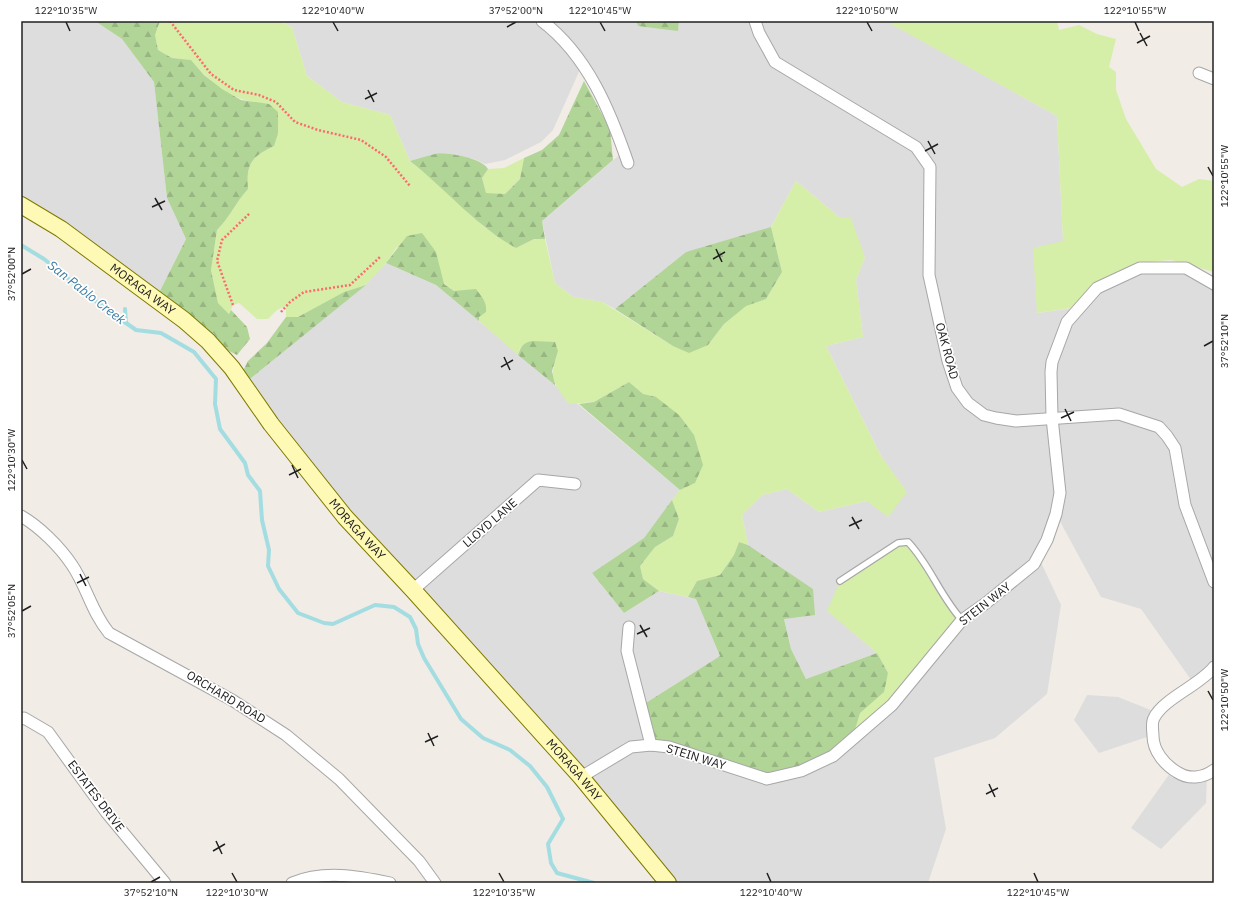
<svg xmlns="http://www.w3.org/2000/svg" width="1235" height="904" viewBox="0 0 1235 904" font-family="'IBM Plex Sans',sans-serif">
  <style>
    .residential { fill: #dedddd }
    .grass { fill: #d5efa8 }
    .forest { fill: url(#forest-firs) }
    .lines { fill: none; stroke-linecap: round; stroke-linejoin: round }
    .stream { stroke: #a3dde2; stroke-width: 4 }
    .lane-casing { stroke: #a7a7a7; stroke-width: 8 }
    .street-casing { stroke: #a7a7a7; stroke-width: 13 }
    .secondary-casing { stroke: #7e7b00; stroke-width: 18 }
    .path { stroke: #ff696e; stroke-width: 2.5; stroke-dasharray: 2 2; stroke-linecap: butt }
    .lane { stroke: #fff; stroke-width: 5.5 }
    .street { stroke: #fff; stroke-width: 11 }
    .secondary { stroke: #fff9b6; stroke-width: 16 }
    .ticks { fill: none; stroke: #202020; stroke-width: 1.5 }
    .labels { text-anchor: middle; stroke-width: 3.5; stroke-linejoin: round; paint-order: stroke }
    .street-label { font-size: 12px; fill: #202020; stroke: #fff }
    .water-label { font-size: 13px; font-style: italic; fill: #3c7ba0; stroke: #fff }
    .neatline { fill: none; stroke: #202020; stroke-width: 1.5 }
    .ticks-label { font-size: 10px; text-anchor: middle; fill: #202020 }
  </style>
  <defs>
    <pattern id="forest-firs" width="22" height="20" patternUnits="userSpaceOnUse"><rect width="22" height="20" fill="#b1d497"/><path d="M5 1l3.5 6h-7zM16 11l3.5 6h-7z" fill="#98b682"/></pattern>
  </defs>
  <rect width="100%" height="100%" fill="#f1ece6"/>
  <g class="residential">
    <polygon points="21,21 95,21 122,39 154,82 167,198 186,239 156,299 21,205"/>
    <polygon points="280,21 636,21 638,26 678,30 679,21 896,21 892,24 1057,116 1063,241 1037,313 1081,307 1097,288 1140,268 1186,268 1214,284 1214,667 1194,684 1141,609 1101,597 1056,514 1038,556 1061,605 1047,694 995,738 934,758 946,829 928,883 668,883 413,590 243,384 365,285 386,263 436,285 680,490 644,538 592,573 624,613 659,591 696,599 720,656 641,706 920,672 828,611 877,653 806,679 791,649 784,619 813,589 748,545 742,515 762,495 787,489 819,512 906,492 881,456 826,346 863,337 856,280 865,257 839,217 796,181 767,234 686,252 615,309 602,302 573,297 555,283 542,221 624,151 582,65 553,130 541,142 505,160 485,164 474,159 436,154 410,161 390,115 342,102 307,76 292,27"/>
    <polygon points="1087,695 1118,697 1158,713 1153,735 1099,753 1074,720"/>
    <polygon points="1173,769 1207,775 1206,803 1161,849 1131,828"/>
  </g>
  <g class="grass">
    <path d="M 160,21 L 280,21 L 292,27 L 307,76 L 342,102 L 390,115 L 410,161 L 432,178 L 483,226 L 516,248 L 534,239 L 545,239 L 555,283 L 573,297 L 602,302 L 673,346 L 708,345 L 724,324 L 746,305 L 766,299 L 782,272 L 771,227 L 796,181 L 839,217 L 851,218 L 865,257 L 856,280 L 863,337 L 826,346 L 881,456 L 907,492 L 888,517 L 867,501 L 819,512 L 787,489 L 762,495 L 742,515 L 748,545 L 739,542 L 734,555 L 720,575 L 697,581 L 688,597 L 659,591 L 643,579 L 640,566 L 655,547 L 673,536 L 679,519 L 672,500 L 680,490 L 695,483 L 656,397 L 643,395 L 629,382 L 594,402 L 569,404 C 552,381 549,379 558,351 L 532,341 L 520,348 L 518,355 L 479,321 L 479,317 L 454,291 L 397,247 L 386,263 L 366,285 L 344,292 L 298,317 L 286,317 L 286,306 L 277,310 L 268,319 L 257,319 L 239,303 L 233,305 L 229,314 L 218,303 L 211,270 L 217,230 C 230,217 236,202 248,189 C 246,164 251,157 274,146 L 254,102 C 228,98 208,80 191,60 L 172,58 L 158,50 L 155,35 Z"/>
    <polygon points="896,21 1057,21 1059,30 1079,25 1097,34 1116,39 1109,67 1116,72 1116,90 1126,119 1156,169 1182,187 1199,179 1214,181 1214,272 1171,260 1138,263 1100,281 1071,308 1037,313 1033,248 1063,241 1057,116 891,24"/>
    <polygon points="524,158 520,179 505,194 486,193 482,178 488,169 504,168"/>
    <polygon points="908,542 962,620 920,672 852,739 860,713 883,692 888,673 877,653 827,611 840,581 898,543"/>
  </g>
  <g class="forest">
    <path d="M 95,21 L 160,21 L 155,35 L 158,50 L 172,58 L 191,60 L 204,75 L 222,89 L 241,100 L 269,104 L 278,112 L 278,133 L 274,146 C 251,157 246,164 248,189 C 236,202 230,217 217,230 L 211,270 L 218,303 L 229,314 L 231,310 L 247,327 L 250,339 L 237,355 L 227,350 L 213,333 L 208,341 L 156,299 L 186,239 L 167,198 L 154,82 L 122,39 Z"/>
    <polygon points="636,21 679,21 678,31 638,26"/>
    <path d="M 584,81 L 610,129 L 613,160 L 542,221 L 545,239 L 534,239 L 516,248 C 476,226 446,189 410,161 C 418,159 426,156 435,154 C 447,152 482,158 488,169 L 482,178 L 486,193 L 505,194 L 520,179 L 524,158 L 542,150 L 559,135 Z"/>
    <polygon points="771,227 782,272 766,299 746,306 724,324 708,345 689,353 673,346 615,309 686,252"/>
    <path d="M 422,233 L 436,252 L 444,284 L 454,291 L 476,289 C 482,297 487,302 486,312 L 479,317 L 479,321 L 436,285 L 386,263 L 407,236 Z"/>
    <polygon points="366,285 246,382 243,371 248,361 267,343 286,317 298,317 344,292"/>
    <path d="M 532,341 L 555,342 L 558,351 L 552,371 L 555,385 L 518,355 C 521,346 523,343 532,341 Z"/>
    <polygon points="629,382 643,394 656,397 679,415 694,435 703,465 695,483 680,490 579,404 594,402"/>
    <polygon points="672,500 679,519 673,536 655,547 640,566 643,579 659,591 624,613 592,573 644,538"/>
    <polygon points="739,542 748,545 813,589 815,615 784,619 791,649 806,679 877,653 888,673 884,692 860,713 852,739 833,756 767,779 651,745 641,706 720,656 696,599 688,597 697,581 720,575 734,555"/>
  </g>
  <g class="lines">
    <g class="stream">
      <polyline points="21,245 44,259 98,303 136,330 161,333 194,352 216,379 215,404 220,429 245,463 248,475 260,491 262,520 269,550 268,566 279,589 298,613 324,623 333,624 375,605 394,607 410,617 416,629 418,644 424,658 461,719 483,738 510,750 530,766 547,787 563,819 548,844 551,863 557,873 594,883"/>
      <polyline points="125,309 126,323"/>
    </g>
    <g class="lane-casing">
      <path id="lane" d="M 840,581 L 898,543 L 908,542 C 930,565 940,596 962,620"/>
    </g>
    <g class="street-casing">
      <g id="street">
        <path d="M 542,21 C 588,56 610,111 628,163"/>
        <polyline points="755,21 759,33 775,62 916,147 930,167 929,275 948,361 957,388 968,403 984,415 996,418 1016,421 1119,414 1159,427 1167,436 1175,448 1185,505 1214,582"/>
        <polyline points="1199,73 1214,79"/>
        <path d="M 21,516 C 40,527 60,547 72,565 C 87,587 91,611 109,633 L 232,700 L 286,735 L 339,779 L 419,861 L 435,883"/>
        <polyline points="413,590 538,480 575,484"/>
        <polyline points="629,627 627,651 651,745"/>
        <path d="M 1214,667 C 1200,685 1163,699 1154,718 C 1151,723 1153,731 1153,736 C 1153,751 1165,765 1177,772 C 1189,780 1203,778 1214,770"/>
        <polyline points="21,719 24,718 48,732 106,812 165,883"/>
        <polyline points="581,777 631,747 651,745 669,747 767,779 801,771 833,756 892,705 962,620 986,603 1034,564 1047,540 1056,514 1060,493 1052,418 1051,372 1052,362 1067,322 1097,288 1140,268 1186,268 1214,284"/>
        <path d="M 292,883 C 324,870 357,876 390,883"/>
      </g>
    </g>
    <g class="secondary-casing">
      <g id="secondary">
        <path id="s1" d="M 21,205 L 61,229 L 184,320 L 208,341 L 232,368 L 271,424 L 345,517 L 413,590 L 581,777 L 668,883"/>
      </g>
    </g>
    <g class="path">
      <polyline points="170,21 211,74 234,90 259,95 276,102 295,122 318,130 361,140 386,157 410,186"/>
      <polyline points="233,305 217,261 222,240 250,213"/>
      <polyline points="281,312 290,302 304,292 350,285 380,257"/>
    </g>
    <use href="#lane" class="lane"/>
    <use href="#street" class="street"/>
    <use href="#secondary" class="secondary"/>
  </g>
  <path class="ticks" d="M 66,22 L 70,31M 333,22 L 338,31M 600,22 L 605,31M 867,22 L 872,31M 1135,22 L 1139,31M 507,27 L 516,22M 1140,33 L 1147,46M 1137,43 L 1150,36M 368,90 L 374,102M 365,99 L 377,93M 928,141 L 935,154M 925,151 L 938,144M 1208,167 L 1213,176M 155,198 L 162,210M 152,207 L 165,201M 716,249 L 722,262M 713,259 L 725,252M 22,274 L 31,269M 1204,346 L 1213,341M 504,357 L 510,370M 501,367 L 513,360M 1065,409 L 1071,421M 1061,418 L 1074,412M 22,460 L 27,469M 292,465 L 298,478M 289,475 L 301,469M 852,517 L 859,529M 849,526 L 862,520M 80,574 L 86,586M 77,583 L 89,577M 22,611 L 31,606M 640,625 L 647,637M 637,634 L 650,628M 1208,691 L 1213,700M 428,733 L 434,746M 425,742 L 438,736M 989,784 L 995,797M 986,794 L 998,788M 216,841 L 222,854M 213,851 L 225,844M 232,873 L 237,882M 499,873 L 504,882M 767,873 L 771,882M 1034,873 L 1038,882M 151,882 L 160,877"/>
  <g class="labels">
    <g class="street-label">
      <text dy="4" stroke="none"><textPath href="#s1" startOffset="148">MORAGA WAY</textPath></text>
      <text transform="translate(947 351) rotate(75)" y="4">OAK ROAD</text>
      <text transform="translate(490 523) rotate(-41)" y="4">LLOYD LANE</text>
      <text dy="4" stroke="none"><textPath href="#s1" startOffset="472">MORAGA WAY</textPath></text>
      <text transform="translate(985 604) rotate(-38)" y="4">STEIN WAY</text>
      <text transform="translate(226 697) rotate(31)" y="4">ORCHARD ROAD</text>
      <text transform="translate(696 757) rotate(17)" y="4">STEIN WAY</text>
      <text dy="4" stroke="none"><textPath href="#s1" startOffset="796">MORAGA WAY</textPath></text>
      <text transform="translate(96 796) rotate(53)" y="4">ESTATES DRIVE</text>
    </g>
    <g class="water-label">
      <text transform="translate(87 292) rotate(38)" y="5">San Pablo Creek</text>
    </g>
  </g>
  <rect width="1235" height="904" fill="none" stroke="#ffffff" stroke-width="44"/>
  <rect x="22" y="22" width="1191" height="860" class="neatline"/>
  <g class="ticks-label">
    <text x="66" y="14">122°10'35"W</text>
    <text x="333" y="14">122°10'40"W</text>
    <text x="516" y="14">37°52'00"N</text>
    <text x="600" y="14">122°10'45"W</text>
    <text x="867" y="14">122°10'50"W</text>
    <text x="1135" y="14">122°10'55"W</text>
    <text transform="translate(1224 176) rotate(-90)" y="4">122°10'55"W</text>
    <text transform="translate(11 274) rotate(-90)" y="4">37°52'00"N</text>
    <text transform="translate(1224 341) rotate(-90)" y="4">37°52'10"N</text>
    <text transform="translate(11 460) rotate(-90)" y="4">122°10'30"W</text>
    <text transform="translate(11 611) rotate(-90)" y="4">37°52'05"N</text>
    <text transform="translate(1224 700) rotate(-90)" y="4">122°10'50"W</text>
    <text x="151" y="896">37°52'10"N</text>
    <text x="237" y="896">122°10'30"W</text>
    <text x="504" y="896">122°10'35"W</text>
    <text x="771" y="896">122°10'40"W</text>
    <text x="1038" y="896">122°10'45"W</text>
  </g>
</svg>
